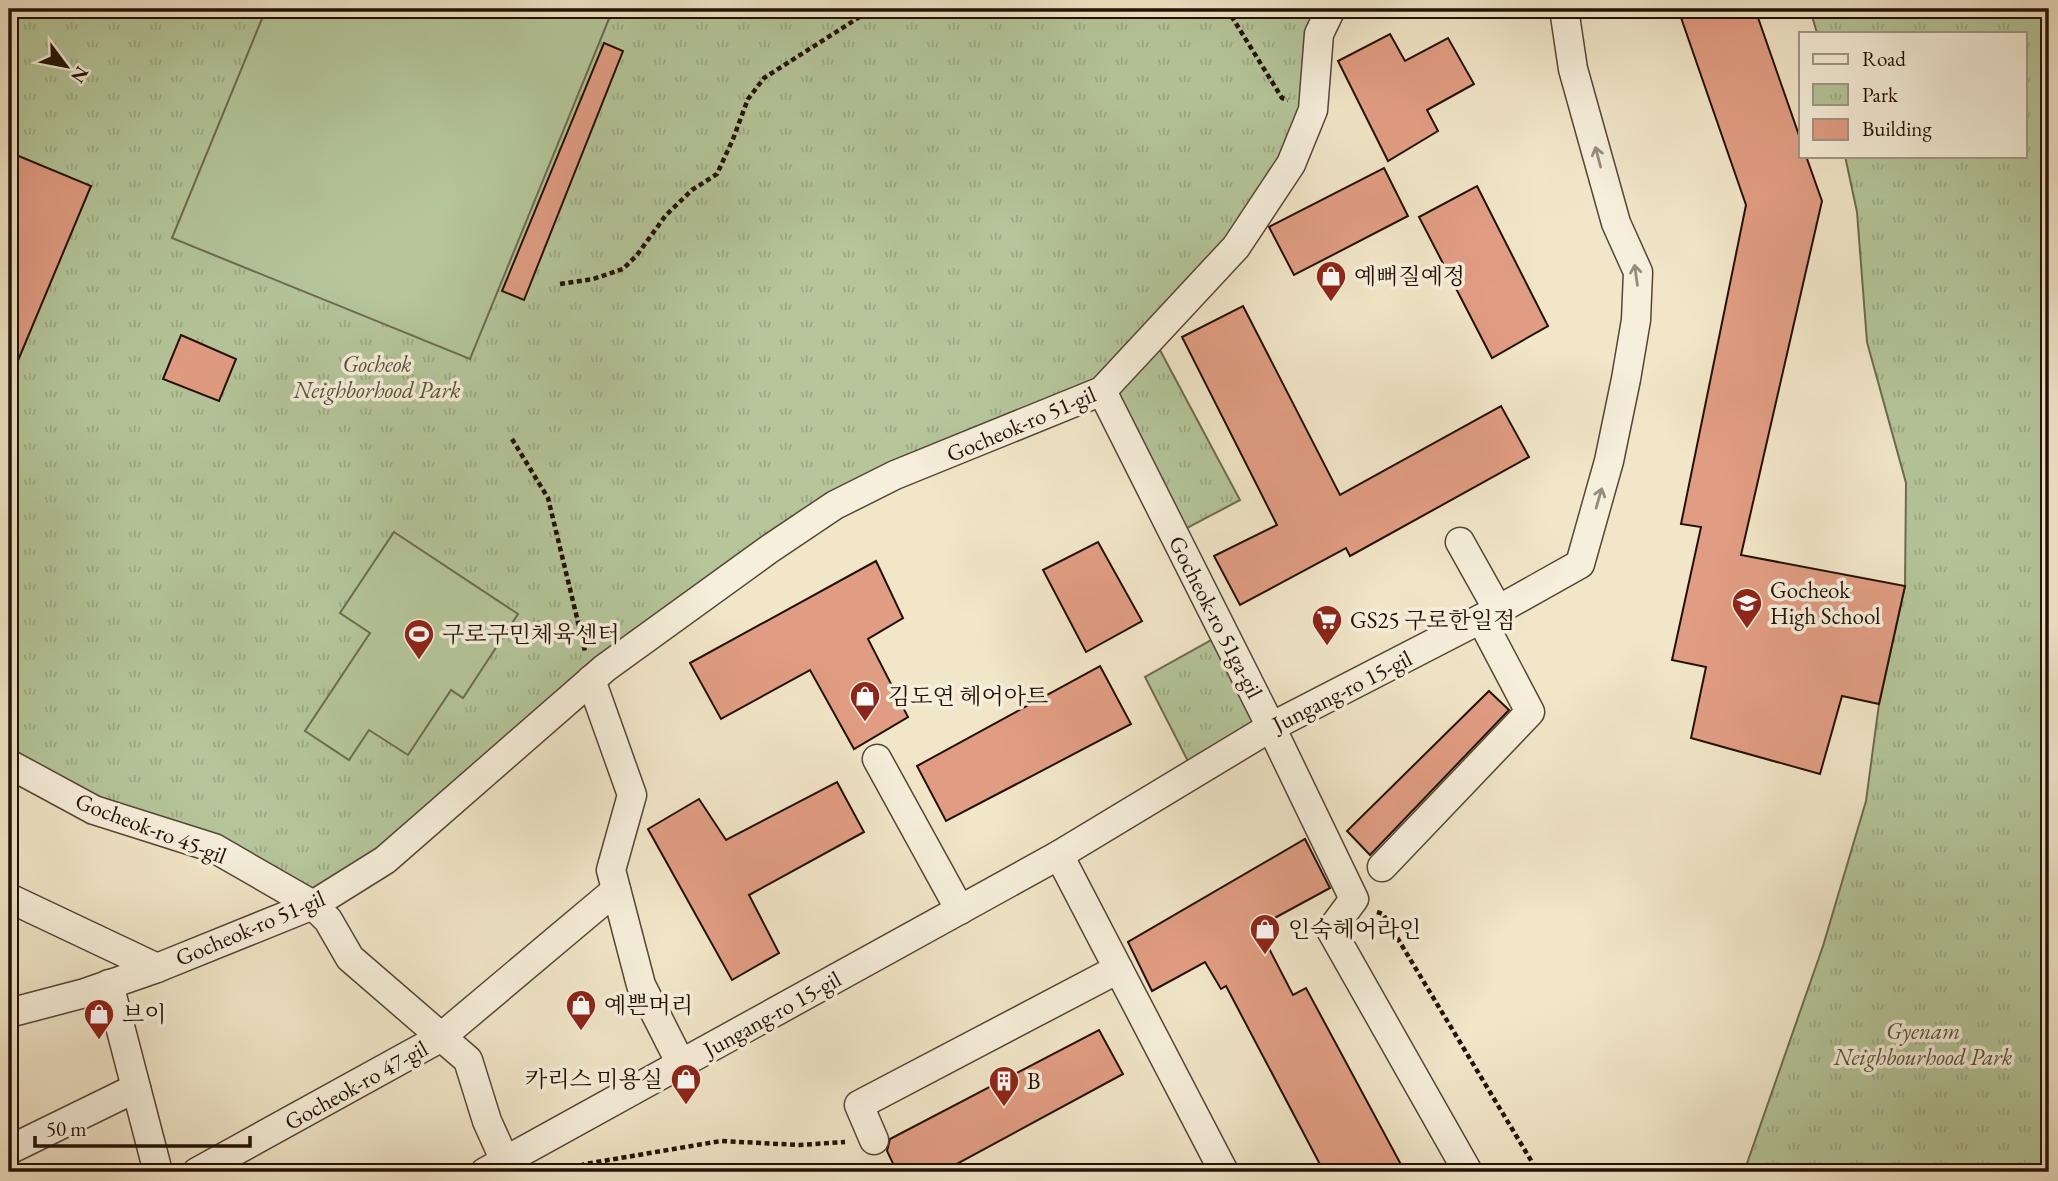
<svg xmlns="http://www.w3.org/2000/svg" width="2058" height="1181" viewBox="0 0 2058 1181" font-family="'EB Garamond','Noto Serif KR',serif">
  <style>
    .park { fill: url(#park-tufts); stroke: #6c6c4f; stroke-width: 2 }
    .pitch { fill: #b4c69a; stroke: #6c6c4f; stroke-width: 2 }
    .building { fill: #e19d83; stroke: #231104; stroke-width: 2 }
    .lines { fill: none; stroke-linecap: round; stroke-linejoin: round }
    .minor-casing { stroke: #564635; stroke-width: 31 }
    .path { stroke: #231104; stroke-width: 4.5; stroke-dasharray: 5 3.5; stroke-linecap: butt }
    .minor { stroke: #f6efdb; stroke-width: 28 }
    .oneway { stroke: #978b7a }
    .labels { text-anchor: middle; stroke-width: 7; stroke-linejoin: round; paint-order: stroke }
    .poi-label { font-size: 23px; fill: #231104; stroke: #f6efdb; text-anchor: start }
    .park-label { font-size: 23px; font-style: italic; fill: #565038; stroke: #f6efdb }
    .street-label { font-size: 23px; fill: #231104; stroke: #f6efdb }
  </style>
  <defs>
    <pattern id="park-tufts" width="24" height="20" patternUnits="userSpaceOnUse" patternTransform="scale(1.75)"><rect width="24" height="20" fill="#b4c69a"/><path d="M3 7l-1-3M5 7V3M7 7l1-3M15 17l-1-3M17 17v-4M19 17l1-3" fill="none" stroke="#9aa983"/></pattern>
  </defs>
  <rect width="100%" height="100%" fill="#f1e6c8"/>
  <filter id="stains"><feTurbulence type="fractalNoise" baseFrequency=".00286" numOctaves="4"/><feColorMatrix values="0 0 0 0 .2 0 0 0 0 .09 0 0 0 0 .02 0 0 0 .5 -.17"/></filter>
  <radialGradient id="worn" r=".72"><stop offset=".6" stop-color="#630" stop-opacity="0"/><stop offset="1" stop-color="#630" stop-opacity=".3"/></radialGradient>
  <g class="park">
    <polygon points="9,9 1331,9 1291,164 1153,337 1240,500 1174,535 1102,391 835,505 313,905 9,764"/>
    <polygon points="1810,9 2049,9 2049,1172 1744,1172 1823,946 1866,801 1879,704 1905,586 1906,483 1867,342 1857,212 1845,156 2025,156 2025,33 1817,33"/>
    <polygon points="1224,633 1271,727 1194,773 1145,677"/>
  </g>
  <g class="pitch">
    <polygon points="266,9 613,9 470,359 172,238"/>
    <polygon points="394,532 518,614 463,698 451,690 408,755 369,730 349,760 305,731 370,633 340,613"/>
  </g>
  <g class="building">
    <polygon points="1678,9 1755,9 1801,141 1801,156 1806,156 1822,201 1741,555 1905,586 1879,704 1842,696 1820,774 1691,738 1706,667 1672,660 1701,527 1681,524 1746,205"/>
    <polygon points="1390,34 1405,61 1448,38 1474,84 1427,110 1438,131 1388,161 1338,61"/>
    <polygon points="604,43 623,51 524,300 502,291"/>
    <polygon points="9,152 91,186 9,382"/>
    <polygon points="1384,168 1408,216 1294,275 1269,227"/>
    <polygon points="1477,186 1548,326 1492,358 1419,217"/>
    <polygon points="1243,306 1340,495 1501,406 1529,457 1350,556 1346,548 1240,605 1214,556 1277,525 1182,337"/>
    <polygon points="181,335 236,359 219,401 163,379"/>
    <polygon points="1098,542 1142,621 1086,652 1043,570"/>
    <polygon points="876,561 903,618 868,639 908,717 854,749 810,670 721,719 690,663"/>
    <polygon points="1100,666 1131,724 946,821 917,766"/>
    <polygon points="1489,691 1509,710 1370,855 1347,831"/>
    <polygon points="837,782 864,832 749,895 779,953 732,980 648,829 699,799 726,840"/>
    <polygon points="1305,839 1330,888 1258,927 1293,995 1306,988 1405,1172 1324,1172 1226,986 1221,989 1205,962 1152,991 1128,942"/>
    <polygon points="1099,1030 1123,1074 942,1172 897,1172 887,1151 890,1139"/>
  </g>
  <g class="lines">
    <g class="minor-casing">
      <g id="minor">
        <polyline points="1102,391 1271,727 1354,899 1331,930 1468,1172"/>
        <polyline points="1460,542 1498,610"/>
        <polyline points="591,680 632,795 611,870 641,985 681,1064"/>
        <polyline points="877,759 960,910"/>
        <polyline points="9,764 94,810 214,848 313,905 328,920 350,958 468,1060 487,1121 505,1161"/>
        <polyline points="1059,855 1224,1172"/>
        <polyline points="1382,867 1530,712 1481,619"/>
        <polyline points="9,898 157,968"/>
        <polyline points="109,984 158,1172"/>
        <polyline points="9,1013 85,993 157,968 313,905 385,860 605,668 768,550 835,505 895,475 1102,391 1236,247 1291,164 1313,110 1319,34 1331,9"/>
        <polyline points="874,1140 859,1105 1118,969"/>
        <polyline points="9,1150 136,1088"/>
        <polyline points="197,1172 440,1038 616,890"/>
        <polyline points="485,1172 1059,855 1271,727 1498,610 1580,564 1609,461 1626,379 1636,320 1638,272 1616,223 1573,69 1564,9"/>
      </g>
    </g>
    <g class="path">
      <polyline points="1227,9 1282,98 1288,100"/>
      <polyline points="560,284 593,279 623,269 637,255 666,215 692,190 717,174 733,139 748,99 764,78 869,11 869,9"/>
      <polyline points="512,439 548,498 585,651"/>
      <polyline points="1377,912 1383,914 1538,1172"/>
      <polyline points="564,1172 585,1164 721,1141 799,1145 845,1142"/>
    </g>
    <use href="#minor" class="minor"/>
  </g>
  <defs><path id="oneway-shaft" d="M-6 0H5M1.5-3L5.5 0L1.5 3" fill="none" stroke-width="1.6" stroke-linecap="round" stroke-linejoin="round" transform="scale(1.75)"/></defs>
  <g class="oneway">
    <use href="#oneway-shaft" transform="translate(1598 157) rotate(-105)"/>
    <use href="#oneway-shaft" transform="translate(1636 275) rotate(-98)"/>
    <use href="#oneway-shaft" transform="translate(1599 498) rotate(-74)"/>
  </g>
  <defs>
    <g id="shop-pin" transform="scale(1.575)"><path d="M0 17L-7.5 6A9.5 9.5 0 1 1 7.5 6Z" fill="#8f2418" stroke="#f6efdb"/><path d="M-5-2.5h2.3a2.7 3.5 0 0 1 5.4 0H5L5.5 6h-11ZM-1.5-2.5h3a1.5 2.3 0 0 0-3 0Z" fill="#fff"/></g>
    <g id="school-pin" transform="scale(1.575)"><path d="M0 17L-7.5 6A9.5 9.5 0 1 1 7.5 6Z" fill="#8f2418" stroke="#f6efdb"/><path d="M0-5L7-2L0 1L-7-2ZM-4 1L0 2.5L4 1V4Q0 6-4 4Z" fill="#fff"/></g>
    <g id="supermarket-pin" transform="scale(1.575)"><path d="M0 17L-7.5 6A9.5 9.5 0 1 1 7.5 6Z" fill="#8f2418" stroke="#f6efdb"/><path d="M-6-5.5h2.5l.6 2H6L4.5 2H-2.5L-4.4-4H-6ZM-1.5 3.2a1.3 1.3 0 1 0 .1 0ZM3 3.2a1.3 1.3 0 1 0 .1 0Z" fill="#fff"/></g>
    <g id="stadium-pin" transform="scale(1.575)"><path d="M0 17L-7.5 6A9.5 9.5 0 1 1 7.5 6Z" fill="#8f2418" stroke="#f6efdb"/><path d="M0-5a6.5 5 0 1 0 0 10a6.5 5 0 1 0 0-10ZM-3.5-1.8h7v3.6h-7Z" fill="#fff"/></g>
    <g id="building-pin" transform="scale(1.575)"><path d="M0 17L-7.5 6A9.5 9.5 0 1 1 7.5 6Z" fill="#8f2418" stroke="#f6efdb"/><path d="M-4-6H4V6H1V3H-1V6H-4ZM-2.5-4.3h1.7v1.8h-1.7ZM.8-4.3h1.7v1.8H.8ZM-2.5-1h1.7V.8h-1.7ZM.8-1h1.7V.8H.8Z" fill="#fff"/></g>
  </defs>
  <g fill-rule="evenodd">
    <use href="#shop-pin" x="1331" y="276"/>
    <use href="#school-pin" x="1747" y="603"/>
    <use href="#supermarket-pin" x="1327" y="620"/>
    <use href="#stadium-pin" x="419" y="634"/>
    <use href="#shop-pin" x="865" y="696"/>
    <use href="#shop-pin" x="1265" y="929"/>
    <use href="#shop-pin" x="581" y="1005"/>
    <use href="#shop-pin" x="99" y="1014"/>
    <use href="#shop-pin" x="686" y="1079"/>
    <use href="#building-pin" x="1004" y="1081"/>
  </g>
  <g class="labels">
    <g class="poi-label">
      <text x="1354" y="284">예뻐질예정</text>
      <text x="1770" y="598">Gocheok<tspan x="1770" dy="26">High School</tspan></text>
      <text x="1350" y="628">GS25 구로한일점</text>
      <text x="442" y="642">구로구민체육센터</text>
      <text x="888" y="704">김도연 헤어아트</text>
      <text x="1288" y="937">인숙헤어라인</text>
      <text x="604" y="1013">예쁜머리</text>
      <text x="122" y="1022">브이</text>
      <text x="663" y="1087" text-anchor="end">카리스 미용실</text>
      <text x="1027" y="1089">B</text>
    </g>
    <g class="park-label">
      <text x="377" y="372">Gocheok<tspan x="377" dy="26">Neighborhood Park</tspan></text>
      <text x="1923" y="1039">Gyenam<tspan x="1923" dy="26">Neighbourhood Park</tspan></text>
    </g>
    <g class="street-label">
      <text transform="translate(1021 424) rotate(-23)" y="8">Gocheok-ro 51-gil</text>
      <text transform="translate(1216 617) rotate(63)" y="8">Gocheok-ro 51ga-gil</text>
      <text transform="translate(1342 691) rotate(-27)" y="8">Jungang-ro 15-gil</text>
      <text transform="translate(151 828) rotate(21)" y="8">Gocheok-ro 45-gil</text>
      <text transform="translate(250 928) rotate(-23)" y="8">Gocheok-ro 51-gil</text>
      <text transform="translate(772 1014) rotate(-29)" y="8">Jungang-ro 15-gil</text>
      <text transform="translate(356 1085) rotate(-29)" y="8">Gocheok-ro 47-gil</text>
    </g>
  </g>
  <rect width="2058" height="1181" fill="none" stroke="#f1e6c8" stroke-width="35"/>
  <rect x="10" y="10" width="2037" height="1160" fill="none" stroke="#231104" stroke-width="3.5"/>
  <rect x="18" y="18" width="2023" height="1146" fill="none" stroke="#231104" stroke-width="2"/>
  <rect x="1799" y="32" width="228" height="126" fill="#f6efdb" stroke="#a29685" stroke-width="2"/>
  <rect x="1813" y="54" width="35" height="10" fill="#f6efdb" stroke="#a29685" stroke-width="2"/>
  <text x="1862" y="66" font-size="21" fill="#231104">Road</text>
  <rect x="1813" y="84" width="35" height="21" fill="url(#park-tufts)" stroke="#a29685" stroke-width="2"/>
  <text x="1862" y="102" font-size="21" fill="#231104">Park</text>
  <rect x="1813" y="119" width="35" height="21" fill="#e19d83" stroke="#a29685" stroke-width="2"/>
  <text x="1862" y="136" font-size="21" fill="#231104">Building</text>
  <g transform="translate(66 66) rotate(122)" stroke="#f6efdb" stroke-width="5" paint-order="stroke">
  <path d="M0-5L12 26L0 18L-12 26Z" fill="#231104"/>
  <text y="-10" font-size="19" font-weight="bold" text-anchor="middle" fill="#231104">N</text>
  </g>
  <path d="M35 1136v10h215v-10" fill="none" stroke="#231104" stroke-width="3.5"/>
  <text x="46" y="1136" font-size="21" fill="#231104" stroke="#f6efdb" stroke-width="5" paint-order="stroke">50 m</text>
  <rect width="100%" height="100%" filter="url(#stains)"/>
  <rect width="100%" height="100%" fill="url(#worn)"/>
</svg>
